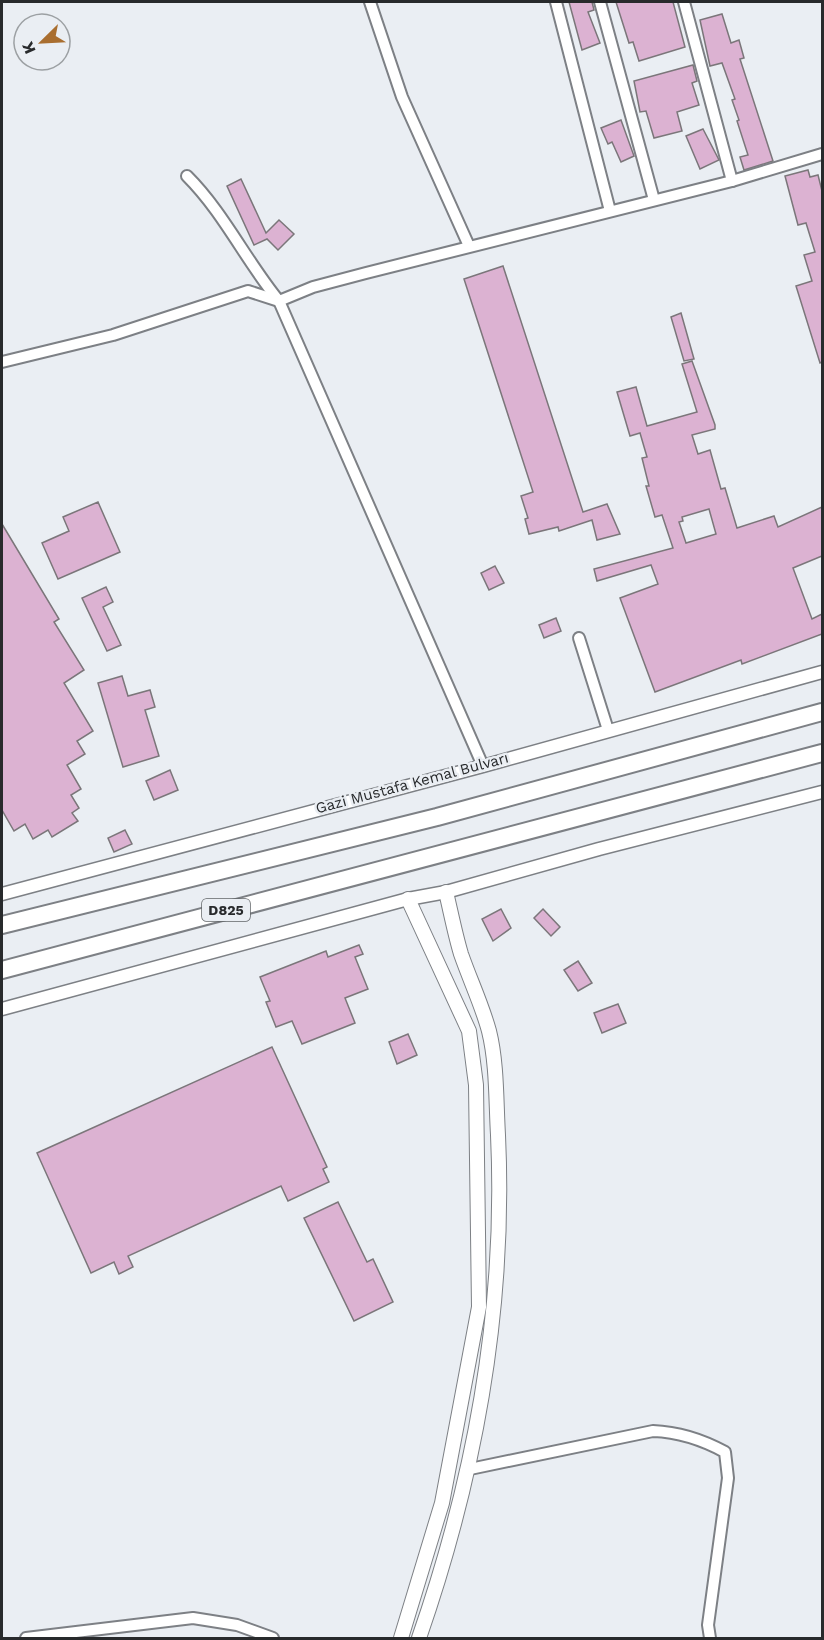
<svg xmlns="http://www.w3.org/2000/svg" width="824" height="1640" viewBox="0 0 824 1640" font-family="'Work Sans',sans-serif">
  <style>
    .building { fill: #dcb2d2; stroke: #7b767a; stroke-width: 1.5; fill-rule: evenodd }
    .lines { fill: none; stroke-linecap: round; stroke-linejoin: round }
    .minor-casing { stroke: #7d8085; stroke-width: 14 }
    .tertiary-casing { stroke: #7d8085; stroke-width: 15 }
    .secondary-casing { stroke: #7d8085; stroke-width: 16 }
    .trunk-casing { stroke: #7d8085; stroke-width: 20 }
    .minor { stroke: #fff; stroke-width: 10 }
    .tertiary { stroke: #fff; stroke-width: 12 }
    .secondary { stroke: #fff; stroke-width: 14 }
    .trunk { stroke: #fff; stroke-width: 16 }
    .labels { text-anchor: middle; stroke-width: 5; stroke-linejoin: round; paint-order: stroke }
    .shield { fill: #eaeef3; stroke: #626568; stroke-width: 1.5 }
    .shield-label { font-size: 14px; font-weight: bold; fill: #282a2c }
    .street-label { font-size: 15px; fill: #282a2c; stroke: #eaeef3 }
  </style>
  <rect width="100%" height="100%" fill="#eaeef3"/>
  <g class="building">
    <polygon points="569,2 592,2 594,10 588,12 600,43 582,50"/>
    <polygon points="616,2 673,2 685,47 639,61 633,42 629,43"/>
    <polygon points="722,14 731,43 739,40 744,58 740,59 773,161 744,170 740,157 748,155 737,121 739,120 732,100 735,99 722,63 710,66 700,20"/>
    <polygon points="693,65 697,81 692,83 699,105 677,112 682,131 654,138 646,111 640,112 634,81"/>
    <polygon points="621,120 634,156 621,162 612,142 608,144 601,128"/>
    <polygon points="703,129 719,160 700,169 686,136"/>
    <polygon points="808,170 810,177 818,175 822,191 822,362 820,363 796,286 812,281 804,255 815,252 806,223 798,225 785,176"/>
    <polygon points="241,179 266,233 279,220 294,234 278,250 267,239 254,245 227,186"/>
    <polygon points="503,266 583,512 607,504 620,534 597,540 592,520 559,531 558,527 529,534 525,519 528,518 521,496 533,492 464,279"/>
    <polygon points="681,313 694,359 684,361 671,317"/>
    <path d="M 692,361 L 715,425 L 715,429 L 692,435 L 698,454 L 710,450 L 721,489 L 725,488 L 737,528 L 774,516 L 778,527 L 822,507 L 822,556 L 793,568 L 812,619 L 822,614 L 822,634 L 742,664 L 741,660 L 655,692 L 620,598 L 658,584 L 651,565 L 597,581 L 594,569 L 673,548 L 662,515 L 655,517 L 646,486 L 649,486 L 642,458 L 647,457 L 640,433 L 630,436 L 617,392 L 636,387 L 647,426 L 697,412 L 682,364 ZM 709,509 L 716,534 L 686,543 L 679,522 L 683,521 L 682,517 Z"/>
    <polygon points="98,502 120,552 58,579 42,543 69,531 63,517"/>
    <polygon points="2,524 59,619 54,622 84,670 64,683 93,731 77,741 85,754 67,765 81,789 71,795 79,808 72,813 78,821 52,837 48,830 33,839 25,824 14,831 2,810"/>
    <polygon points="495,566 504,583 489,590 481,573"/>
    <polygon points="106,587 113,602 103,607 121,645 107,651 82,598"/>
    <polygon points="556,618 561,631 544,638 539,625"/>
    <polygon points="122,676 128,696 150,690 155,707 145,710 159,756 123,767 98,683"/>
    <polygon points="170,770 178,790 154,800 146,781"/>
    <polygon points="125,830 132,844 114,852 108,838"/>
    <polygon points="501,909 511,928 493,941 482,919"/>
    <polygon points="543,909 560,927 551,936 534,918"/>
    <polygon points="359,945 363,954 355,957 368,989 345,998 355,1023 302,1044 292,1021 276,1027 266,1002 270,1001 260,977 326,951 328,957"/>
    <polygon points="578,961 592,983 578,991 564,970"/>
    <polygon points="618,1004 626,1023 602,1033 594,1013"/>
    <polygon points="408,1034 417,1055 397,1064 389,1042"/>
    <polygon points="272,1047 327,1167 323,1169 329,1182 288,1201 281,1186 128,1256 133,1267 119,1274 114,1262 91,1273 37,1153"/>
    <polygon points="338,1202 367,1262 373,1259 393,1302 354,1321 304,1218"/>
  </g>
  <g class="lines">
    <g class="minor-casing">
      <g id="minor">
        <polyline points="370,2 402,97 469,246"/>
        <polyline points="556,2 610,211"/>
        <polyline points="600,2 654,200"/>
        <polyline points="684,2 732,181"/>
        <path d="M 187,176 C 224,213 246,261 279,301 L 483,766"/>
        <polyline points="2,362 113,335 248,291 279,301 313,287 366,273 732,181 822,154"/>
        <polyline points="579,638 608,730"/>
        <path d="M 470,1469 L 653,1431 C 679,1432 703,1440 725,1452 L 728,1478 L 708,1625 L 710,1638"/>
        <polyline points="26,1638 193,1618 237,1625 273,1638"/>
      </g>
    </g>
    <g class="tertiary-casing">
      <g id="tertiary">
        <polyline points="2,894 483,766 822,672"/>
        <polyline points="2,1009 408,899 446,892 599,849 822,792"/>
      </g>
    </g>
    <g class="secondary-casing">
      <g id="secondary">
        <polyline points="401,1638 442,1503 479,1307 476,1085 469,1031 408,899"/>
        <path d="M 419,1638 C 475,1477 506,1306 498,1135 C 496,1101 497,1063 489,1031 C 482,1005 470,980 461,954 C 455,934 451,913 446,892"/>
      </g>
    </g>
    <g class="trunk-casing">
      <g id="trunk">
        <polyline points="2,925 437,817 822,712"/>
        <polyline points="2,970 822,753"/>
      </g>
    </g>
    <use href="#minor" class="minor"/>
    <use href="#tertiary" class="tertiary"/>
    <use href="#secondary" class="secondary"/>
    <use href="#trunk" class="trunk"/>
  </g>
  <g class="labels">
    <rect class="shield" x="202" y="899" width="48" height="22" rx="4.5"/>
    <g class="shield-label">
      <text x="226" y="915">D825</text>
    </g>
    <g class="street-label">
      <text transform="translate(412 783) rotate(-15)" y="5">Gazi Mustafa Kemal Bulvarı</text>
    </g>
  </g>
  <rect width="824" height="1640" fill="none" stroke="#282a2c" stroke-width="6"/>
  <g transform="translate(42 42) rotate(246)"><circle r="28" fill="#eaeef3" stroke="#9ca0a3" stroke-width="1.5"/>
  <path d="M0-4.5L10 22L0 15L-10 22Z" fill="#a96e2f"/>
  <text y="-9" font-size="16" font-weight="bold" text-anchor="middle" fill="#282a2c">K</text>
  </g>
</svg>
